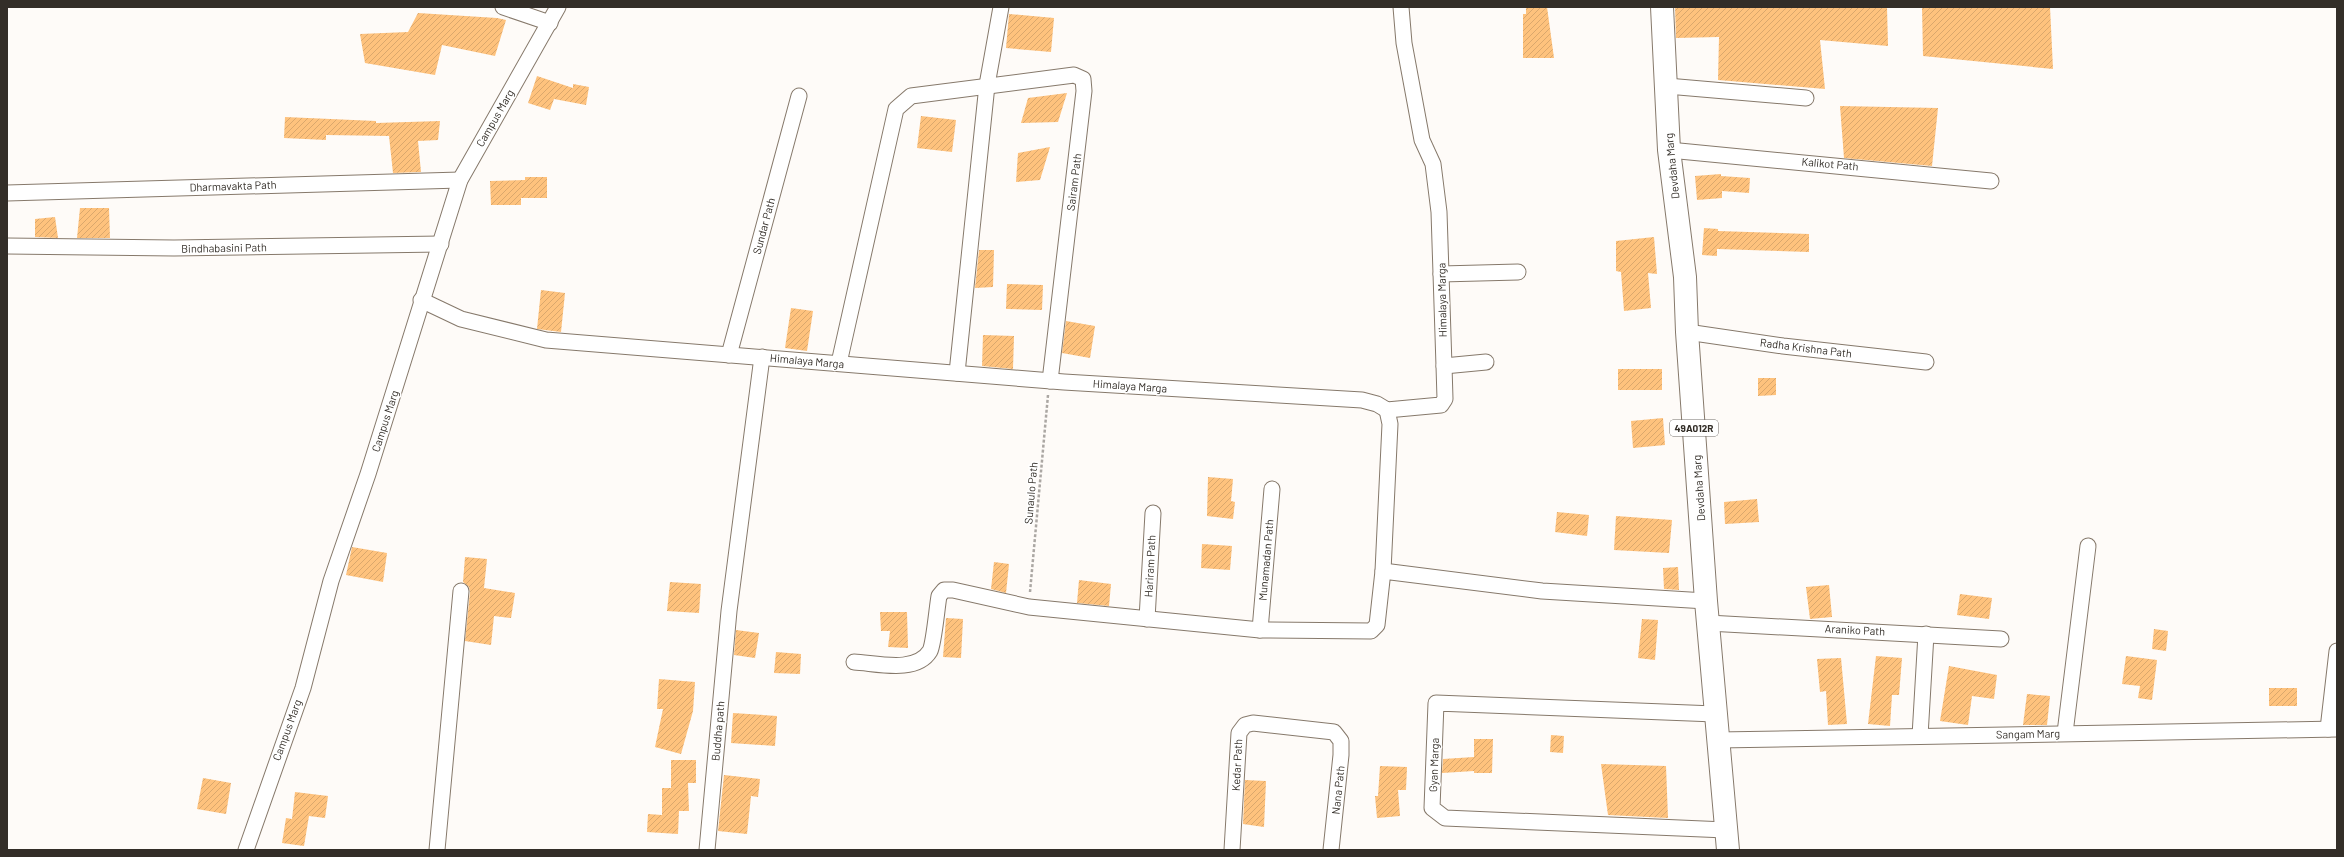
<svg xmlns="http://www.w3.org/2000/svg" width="2344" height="857" viewBox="0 0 2344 857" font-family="Barlow,sans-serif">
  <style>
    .building { fill: url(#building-hatch) }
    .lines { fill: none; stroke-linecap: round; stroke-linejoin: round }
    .minor-casing { stroke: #86796b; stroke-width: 17 }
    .primary-casing { stroke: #86796b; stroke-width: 24 }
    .path { stroke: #aba7a3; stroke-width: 2.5; stroke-dasharray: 3 2; stroke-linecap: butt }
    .minor { stroke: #fff; stroke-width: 15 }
    .primary { stroke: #fff; stroke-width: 22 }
    .labels { text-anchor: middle; stroke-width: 3; stroke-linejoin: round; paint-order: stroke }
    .shield { fill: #fff; stroke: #706d68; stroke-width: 1 }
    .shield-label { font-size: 10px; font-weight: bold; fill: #332e28 }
    .street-label { font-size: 11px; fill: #332e28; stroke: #fff }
  </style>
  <defs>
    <pattern id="building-hatch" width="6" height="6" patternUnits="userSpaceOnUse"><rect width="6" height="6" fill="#fec27d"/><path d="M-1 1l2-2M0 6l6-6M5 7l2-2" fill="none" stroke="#daa76c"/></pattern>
  </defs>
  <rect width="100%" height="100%" fill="#fefbf8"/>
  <g class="building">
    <polygon points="1526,7 1547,7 1554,58 1523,58 1523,14 1526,14"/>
    <polygon points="1675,7 1887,7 1888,46 1820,40 1825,89 1718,80 1719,37 1676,38"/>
    <polygon points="1922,7 2050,7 2053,69 1923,56"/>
    <polygon points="418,13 497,18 506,20 495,56 442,45 435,75 365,63 360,34 408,32"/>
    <polygon points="1009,14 1054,18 1051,52 1006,48"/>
    <polygon points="537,76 573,88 573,84 589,87 586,105 554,99 550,110 528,103"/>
    <polygon points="1067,93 1058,122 1021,123 1028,98"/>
    <polygon points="1840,106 1938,108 1932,166 1844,158"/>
    <polygon points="921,116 956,120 952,152 917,148"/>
    <polygon points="285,117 376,121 376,123 440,121 438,140 418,141 421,172 393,173 389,136 326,135 326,140 284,138"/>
    <polygon points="1050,147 1040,180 1016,182 1018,153"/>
    <polygon points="1721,174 1721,176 1750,178 1749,193 1722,191 1722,198 1697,200 1695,176"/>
    <polygon points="525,177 547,177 547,198 521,198 521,205 491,205 490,181 525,180"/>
    <polygon points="80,208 109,208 110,238 77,238"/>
    <polygon points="55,217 58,238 35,237 35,219"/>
    <polygon points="1704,228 1718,229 1718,231 1809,234 1809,252 1717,249 1717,256 1702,255"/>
    <polygon points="1654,237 1657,274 1648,273 1651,308 1624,311 1621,272 1616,271 1616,241"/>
    <polygon points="979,250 994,250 993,287 975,288"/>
    <polygon points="1007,284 1043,285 1042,310 1006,309"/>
    <polygon points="541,290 565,293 561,332 537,329"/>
    <polygon points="791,308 813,311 807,351 785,348"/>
    <polygon points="1066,321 1095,326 1090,358 1062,353"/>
    <polygon points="983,335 1014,336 1013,369 982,366"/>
    <rect x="1618" y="369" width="44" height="21"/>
    <polygon points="1758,378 1776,378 1776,395 1758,396"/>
    <polygon points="1663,418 1665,445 1633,448 1631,421"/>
    <polygon points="1208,477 1233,479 1231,501 1235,502 1233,519 1207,516"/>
    <polygon points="1757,499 1759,522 1725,524 1724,502"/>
    <polygon points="1557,512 1589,515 1587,536 1555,532"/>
    <polygon points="1616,516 1672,520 1669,553 1614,550"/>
    <polygon points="1202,544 1232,546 1230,570 1201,568"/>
    <polygon points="352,547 387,553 383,582 346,575"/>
    <polygon points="465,557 487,559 484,588 515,593 511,618 494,616 491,645 465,641 470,592 469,587 463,582"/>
    <polygon points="994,562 1009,564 1006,593 991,589"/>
    <polygon points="1678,567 1679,590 1664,589 1663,568"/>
    <polygon points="1079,580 1111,584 1109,606 1077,603"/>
    <polygon points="670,582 701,584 699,613 667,611"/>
    <polygon points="1829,585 1832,617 1810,619 1806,587"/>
    <polygon points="1960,594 1992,598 1989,619 1957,615"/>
    <polygon points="880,612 907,612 908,648 888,647 890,631 881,631"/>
    <polygon points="946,618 963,619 961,658 943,657"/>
    <polygon points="1642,619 1658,620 1655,660 1638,658"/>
    <polygon points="2154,629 2168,631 2166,651 2152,649"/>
    <polygon points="736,630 759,633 755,658 734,655"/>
    <polygon points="776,652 801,654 800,674 774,673"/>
    <polygon points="1876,656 1902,658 1899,695 1892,695 1890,726 1868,724"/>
    <polygon points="2126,656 2157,660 2152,700 2138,698 2140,686 2122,684"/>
    <polygon points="1841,658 1847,724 1828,725 1826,691 1820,692 1817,659"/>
    <polygon points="1949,666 1997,675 1994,699 1972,696 1968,725 1940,721"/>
    <polygon points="659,679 695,682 693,711 681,754 655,747 663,709 657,709"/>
    <rect x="2269" y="688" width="28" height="18"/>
    <polygon points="2027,694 2050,696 2047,725 2023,725"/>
    <polygon points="733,713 777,716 775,746 731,743"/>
    <polygon points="1551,735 1564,736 1563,753 1550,752"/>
    <polygon points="1474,739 1493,739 1492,773 1474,773 1474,771 1442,773 1443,759 1474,757"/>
    <polygon points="671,760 696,760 696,783 688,783 689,811 679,811 678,834 647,832 648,814 662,815 662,788 671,788"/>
    <polygon points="1601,764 1666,766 1668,818 1608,815"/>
    <polygon points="1380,766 1407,767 1406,790 1398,790 1400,816 1377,818 1375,796 1378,796"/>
    <polygon points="724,775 760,779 758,797 751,796 747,834 718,831"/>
    <polygon points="203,778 231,783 226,814 197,809"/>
    <polygon points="1245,780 1266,781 1264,827 1243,824"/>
    <polygon points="295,792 328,796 325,818 309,816 304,846 282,843 286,818 292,819"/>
  </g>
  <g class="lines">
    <g class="minor-casing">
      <g id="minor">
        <polyline points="503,7 550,23"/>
        <polyline points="1667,86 1806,98"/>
        <polyline points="1669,150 1991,181"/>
        <polyline points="7,193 460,180"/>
        <polyline points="7,246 174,248 441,244"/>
        <polyline points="1441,274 1518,272"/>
        <polyline points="421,300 461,319 546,340 1064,382 1362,400 1377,404 1387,410 1441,405 1445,399 1444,366 1439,212 1433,164 1422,140 1404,43 1401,7"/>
        <polyline points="1687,332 1783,346 1926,362"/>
        <polyline points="729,355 799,96"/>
        <polyline points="839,363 896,109 911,96 1074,75 1083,79 1084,91 1050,381"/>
        <polyline points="1444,366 1486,362"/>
        <polyline points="957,373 987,85 1001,7"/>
        <polyline points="1383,571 1390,424 1387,410"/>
        <polyline points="1147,619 1153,513"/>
        <polyline points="1708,623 2001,639"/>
        <polyline points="1260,630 1272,489"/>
        <path d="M 854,662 C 876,663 916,674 930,651 C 934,643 937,607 939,596 L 944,590 L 953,590 L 1029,607 L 1260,630 L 1371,631 L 1377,625 L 1383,571 L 1542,591 L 1706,601"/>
        <polyline points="1715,714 1436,703 1432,808 1445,818 1726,830"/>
        <polyline points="2328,729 2337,651"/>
        <polyline points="2065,733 2088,546"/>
        <polyline points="1920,736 1926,634"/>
        <polyline points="1718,740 2337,729"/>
        <polyline points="246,850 303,688 331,581 368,474 460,180 558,7"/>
        <polyline points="437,850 461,591"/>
        <polyline points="707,850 729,611 762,357"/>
        <polyline points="1232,850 1239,733 1245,725 1253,723 1334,732 1341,741 1341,755 1331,850"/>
      </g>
    </g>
    <g class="primary-casing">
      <polyline id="primary" points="1662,7 1669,150 1685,277 1687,332 1706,601 1728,850"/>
    </g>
    <polyline class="path" points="1030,592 1048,395"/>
    <use href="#minor" class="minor"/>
    <use href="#primary" class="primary"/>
  </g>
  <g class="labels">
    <rect class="shield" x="1670" y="420" width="48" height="16" rx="3"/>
    <g class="shield-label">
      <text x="1694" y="432">49A012R</text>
    </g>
    <g class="street-label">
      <text transform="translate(495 118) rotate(-60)" y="4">Campus Marg</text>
      <text transform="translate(1830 164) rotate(5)" y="4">Kalikot Path</text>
      <text transform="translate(1672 166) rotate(-96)" y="4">Devdaha Marg</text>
      <text transform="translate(1074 182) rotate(-83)" y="4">Sairam Path</text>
      <text transform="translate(233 186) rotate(-2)" y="4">Dharmavakta Path</text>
      <text transform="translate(764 226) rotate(-75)" y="4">Sundar Path</text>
      <text transform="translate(224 248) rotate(-1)" y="4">Bindhabasini Path</text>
      <text transform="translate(1442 300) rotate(-91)" y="4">Himalaya Marga</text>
      <text transform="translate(1806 348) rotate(7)" y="4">Radha Krishna Path</text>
      <text transform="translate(807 361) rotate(5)" y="4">Himalaya Marga</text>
      <text transform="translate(1130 386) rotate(4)" y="4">Himalaya Marga</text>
      <text transform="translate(385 421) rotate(-72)" y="4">Campus Marg</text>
      <text transform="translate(1699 488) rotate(-94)" y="4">Devdaha Marg</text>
      <text transform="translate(1031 493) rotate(-85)" y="4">Sunaulo Path</text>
      <text transform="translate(1266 560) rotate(-85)" y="4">Munamadan Path</text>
      <text transform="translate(1150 566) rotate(-87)" y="4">Hariram Path</text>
      <text transform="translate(1855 630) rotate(3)" y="4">Araniko Path</text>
      <text transform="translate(287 730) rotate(-70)" y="4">Campus Marg</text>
      <text transform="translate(718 731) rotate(-85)" y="4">Buddha path</text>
      <text transform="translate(2028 734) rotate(-1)" y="4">Sangam Marg</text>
      <text transform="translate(1237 765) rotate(-87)" y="4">Kedar Path</text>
      <text transform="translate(1434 765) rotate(-88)" y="4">Gyan Marga</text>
      <text transform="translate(1338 790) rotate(-84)" y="4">Nana Path</text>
    </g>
  </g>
  <rect width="2344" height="857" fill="none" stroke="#332e28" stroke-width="16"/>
</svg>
